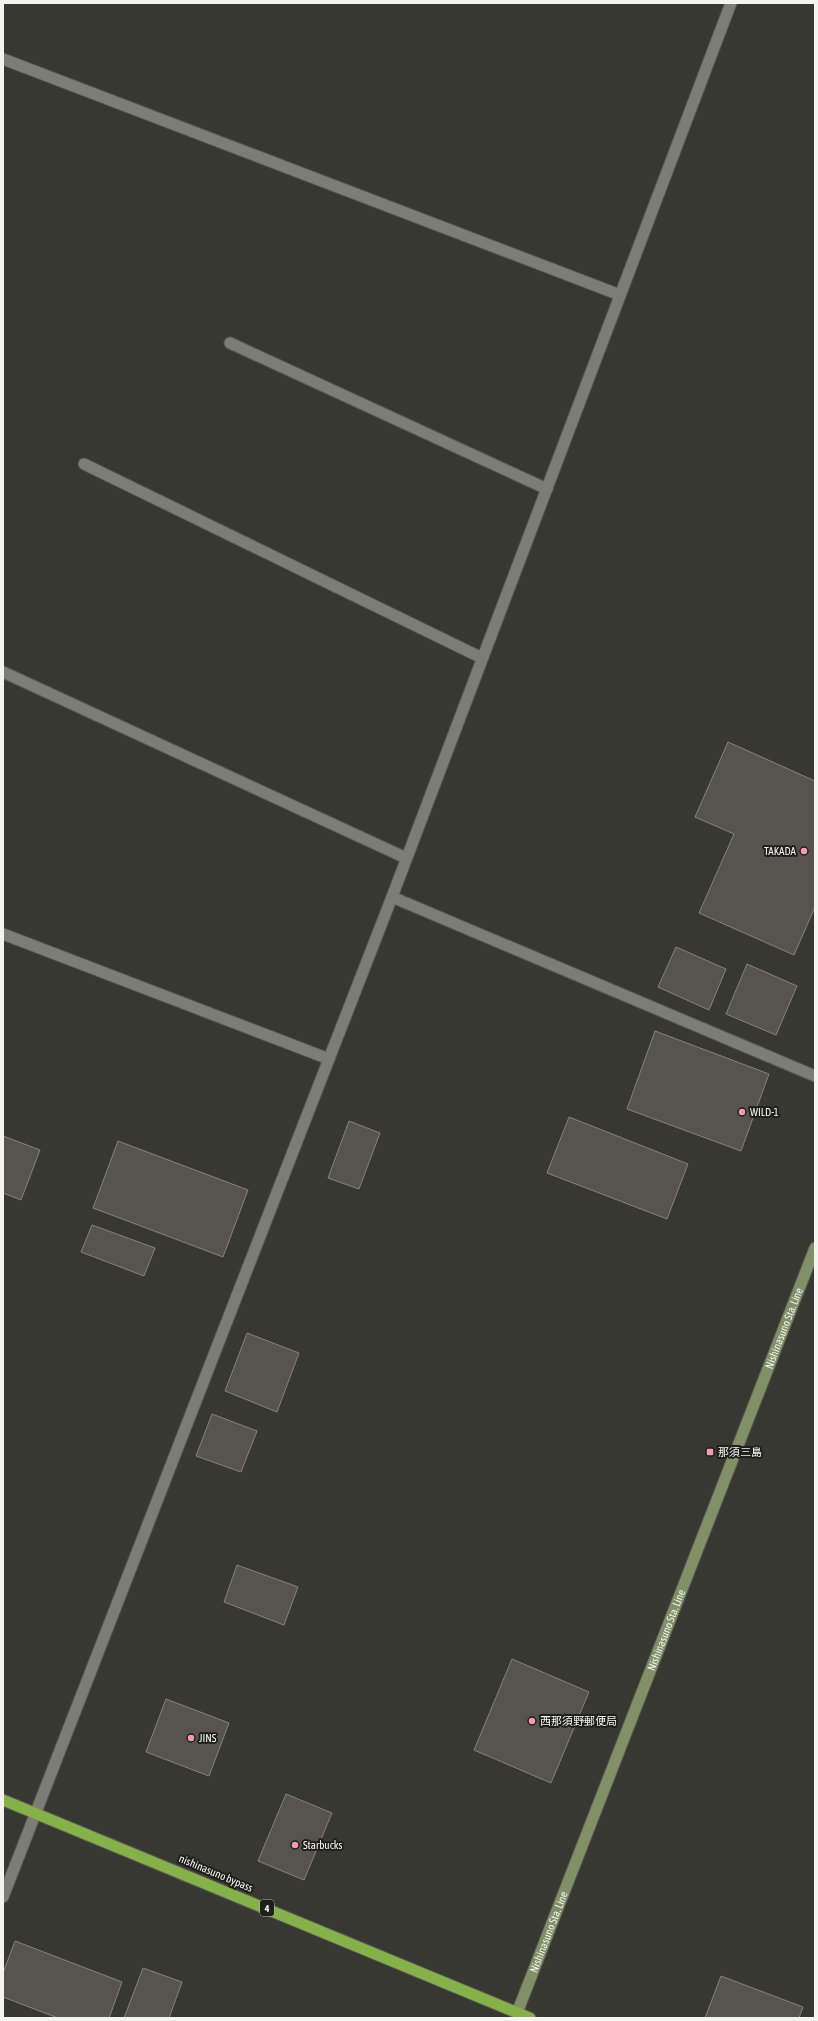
<svg xmlns="http://www.w3.org/2000/svg" width="818" height="2021" viewBox="0 0 818 2021" font-family="'Asap Condensed','Noto Sans JP',sans-serif">
  <style>
    .building { fill: #57544e; stroke: #85837c }
    .lines { fill: none; stroke-linecap: round; stroke-linejoin: round }
    .service-casing { stroke: #565652; stroke-width: 13 }
    .minor-casing { stroke: #565652; stroke-width: 13 }
    .secondary-casing { stroke: #565652; stroke-width: 13 }
    .trunk-casing { stroke: #565652; stroke-width: 13 }
    .service { stroke: #7d7d77; stroke-width: 11 }
    .minor { stroke: #7d7d77; stroke-width: 11 }
    .secondary { stroke: #819066; stroke-width: 11 }
    .trunk { stroke: #86b04a; stroke-width: 11 }
    .poi-dot { fill: #f29aaf; stroke: #1f1f1c; stroke-width: 1.5 }
    .labels { text-anchor: middle; stroke-width: 4; stroke-linejoin: round; paint-order: stroke }
    .shield { fill: #1f1f1c; stroke: #b4b4b0; stroke-width: 1 }
    .shield-label { font-size: 10px; font-weight: bold; fill: #f4f4f0 }
    .poi-label { font-size: 11px; fill: #f4f4f0; stroke: #1f1f1c; text-anchor: start }
    .street-label { font-size: 11px; fill: #f4f4f0; stroke: #1f1f1c }
  </style>
  <rect width="100%" height="100%" fill="#383832"/>
  <g class="building">
    <polygon points="728,742 815,781 815,907 794,955 699,913 734,834 695,817"/>
    <polygon points="676,947 726,969 709,1010 658,987"/>
    <polygon points="747,964 797,986 776,1035 726,1014"/>
    <polygon points="655,1031 769,1074 741,1151 627,1109"/>
    <polygon points="569,1117 688,1164 667,1219 547,1173"/>
    <polygon points="349,1121 380,1133 359,1189 328,1178"/>
    <polygon points="3,1136 40,1150 21,1200 3,1193"/>
    <polygon points="118,1141 248,1190 223,1257 93,1208"/>
    <polygon points="92,1225 155,1248 144,1276 81,1252"/>
    <polygon points="247,1333 299,1353 277,1412 225,1391"/>
    <polygon points="212,1414 257,1431 241,1472 196,1456"/>
    <polygon points="237,1565 298,1587 284,1625 224,1602"/>
    <polygon points="512,1659 589,1692 551,1783 474,1750"/>
    <polygon points="166,1699 229,1723 209,1776 146,1752"/>
    <polygon points="286,1794 332,1813 304,1880 258,1861"/>
    <polygon points="15,1941 122,1982 109,2018 58,2018 3,1997 3,1973"/>
    <polygon points="143,1968 182,1982 169,2018 124,2018"/>
    <polygon points="721,1976 803,2007 799,2018 705,2018"/>
  </g>
  <g class="lines">
    <g class="service-casing">
      <g id="service">
        <polyline points="230,343 547,489"/>
        <polyline points="84,464 482,658"/>
        <polyline points="3,672 406,858"/>
        <polyline points="3,934 329,1059"/>
      </g>
    </g>
    <g class="minor-casing">
      <g id="minor">
        <polyline points="3,59 620,295"/>
        <polyline points="392,897 815,1076"/>
        <polyline points="3,1897 392,897 731,3"/>
      </g>
    </g>
    <g class="secondary-casing">
      <g id="secondary">
        <path id="s1" d="M 517,2013 L 815,1248"/>
      </g>
    </g>
    <g class="trunk-casing">
      <polyline id="trunk" points="3,1800 530,2018"/>
    </g>
    <use href="#service" class="service"/>
    <use href="#minor" class="minor"/>
    <use href="#secondary" class="secondary"/>
    <use href="#trunk" class="trunk"/>
  </g>
  <g class="poi-dot">
    <circle cx="804" cy="851" r="4"/>
    <circle cx="742" cy="1112" r="4"/>
    <rect x="706" y="1448" width="8" height="8" rx="2"/>
    <circle cx="532" cy="1721" r="4"/>
    <circle cx="191" cy="1738" r="4"/>
    <circle cx="295" cy="1845" r="4"/>
  </g>
  <g class="labels">
    <rect class="shield" x="260" y="1900" width="14" height="16" rx="3"/>
    <g class="shield-label">
      <text x="267" y="1912">4</text>
    </g>
    <g class="poi-label">
      <text x="796" y="855" text-anchor="end">TAKADA</text>
      <text x="750" y="1116">WILD-1</text>
      <text x="718" y="1456">那須三島</text>
      <text x="540" y="1725">西那須野郵便局</text>
      <text x="199" y="1742">JINS</text>
      <text x="303" y="1849">Starbucks</text>
    </g>
    <g class="street-label">
      <text dy="4" stroke="none"><textPath href="#s1" startOffset="735">Nishinasuno Sta. Line</textPath></text>
      <text dy="4" stroke="none"><textPath href="#s1" startOffset="411">Nishinasuno Sta. Line</textPath></text>
      <text transform="translate(216 1873) rotate(23)" y="4">nishinasuno bypass</text>
      <text dy="4" stroke="none"><textPath href="#s1" startOffset="87">Nishinasuno Sta. Line</textPath></text>
    </g>
  </g>
  <rect width="818" height="2021" fill="none" stroke="#f4f4f0" stroke-width="8"/>
</svg>
